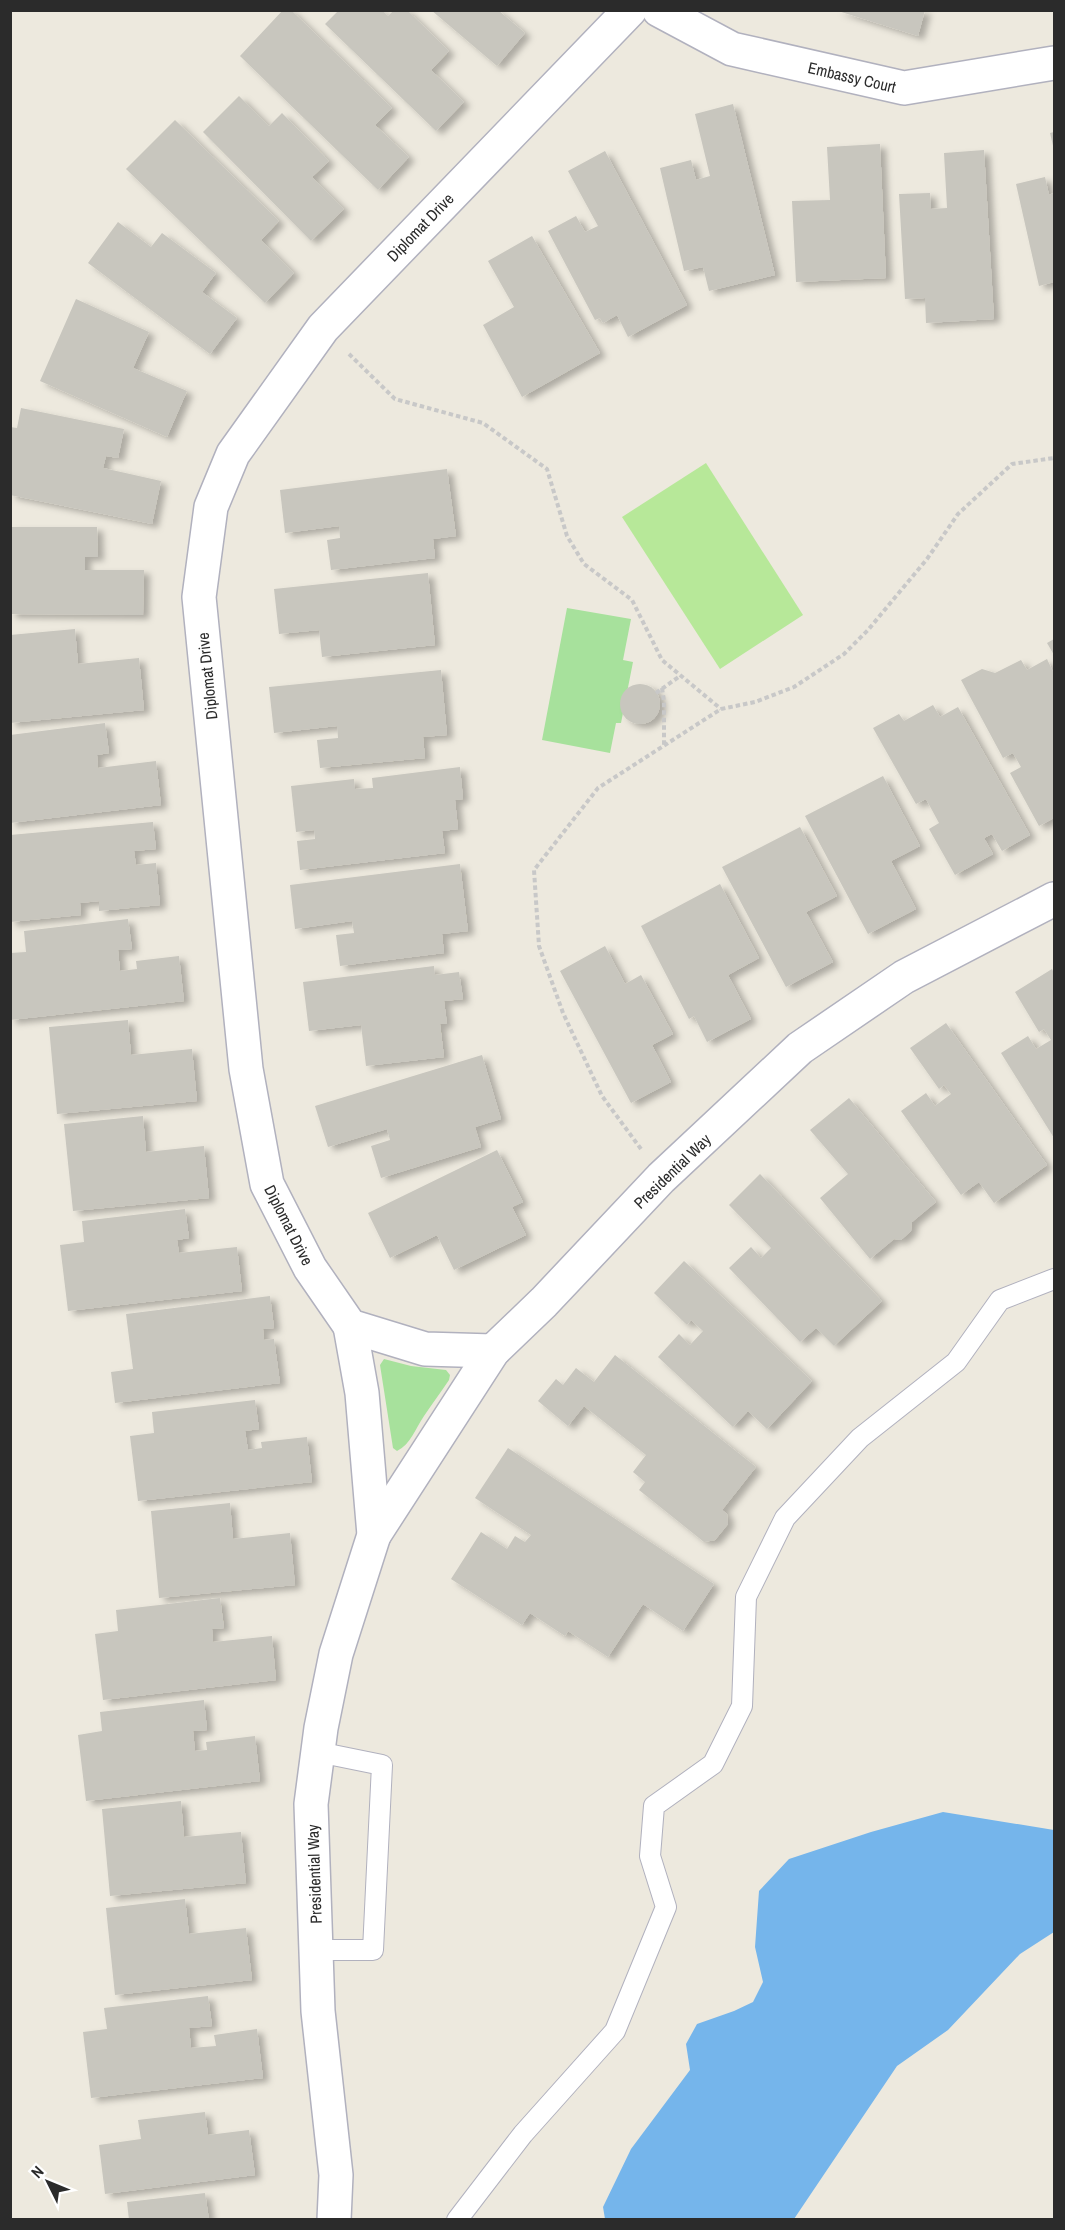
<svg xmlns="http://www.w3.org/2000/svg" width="1065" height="2230" viewBox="0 0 1065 2230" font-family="'Archivo Narrow',sans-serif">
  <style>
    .green { fill: #a7e19c }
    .pitch { fill: #b7e899 }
    .water { fill: #75b5eb }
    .building { fill: #c8c6be; filter: url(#shadow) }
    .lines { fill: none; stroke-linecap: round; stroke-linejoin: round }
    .lane-casing { stroke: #b1b1be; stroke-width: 22 }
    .street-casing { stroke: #b1b1be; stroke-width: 36 }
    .path { stroke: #c8c8c8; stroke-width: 4; stroke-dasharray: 4.5 3; stroke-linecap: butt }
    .lane { stroke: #fff; stroke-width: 20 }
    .street { stroke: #fff; stroke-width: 33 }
    .labels { text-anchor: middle; stroke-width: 5; stroke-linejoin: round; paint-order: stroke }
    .street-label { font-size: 16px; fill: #2b2b2b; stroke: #fff }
  </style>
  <defs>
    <filter id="shadow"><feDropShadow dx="6" dy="4" stdDeviation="3" flood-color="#0004"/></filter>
  </defs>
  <rect width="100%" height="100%" fill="#ede9de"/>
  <g class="green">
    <polygon points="567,608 631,619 623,660 633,662 621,723 616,723 610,753 542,740"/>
    <path d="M 384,1359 L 411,1366 L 446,1370 L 450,1375 L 449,1380 C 441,1392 432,1404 424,1416 C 415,1429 411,1444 397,1451 L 393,1448 L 380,1365 Z"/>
  </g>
  <polygon class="pitch" points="706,463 803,615 720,669 622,517"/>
  <polygon class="water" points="943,1812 1054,1830 1054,1932 1020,1954 948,2030 897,2066 794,2219 605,2219 603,2207 631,2149 690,2070 686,2044 697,2024 734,2011 753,2002 763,1982 755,1947 759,1891 789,1859 871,1832"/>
  <g class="building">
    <polygon points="283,10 291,10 392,108 375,125 409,157 378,190 240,56"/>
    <polygon points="339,10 382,10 388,16 394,10 407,10 449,51 431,70 464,102 436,131 325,24"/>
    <polygon points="431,10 498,10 525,33 497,66"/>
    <polygon points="835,10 925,10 918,36"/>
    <polygon points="239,96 269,126 282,113 329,161 312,177 344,209 311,241 203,132"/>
    <polygon points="733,104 775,275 709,291 703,267 684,271 660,168 691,160 696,180 710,176 695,114"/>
    <polygon points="175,120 279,221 261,240 294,273 265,303 126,169"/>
    <polygon points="1054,132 1054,150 1050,133"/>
    <polygon points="880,144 886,278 796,282 792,201 830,200 827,147"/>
    <polygon points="984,150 994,319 926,323 925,298 905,299 899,194 930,193 931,209 947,208 944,153"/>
    <polygon points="605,151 687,305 628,337 617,315 603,323 600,318 595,320 548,231 576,216 585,232 598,226 568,171"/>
    <polygon points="1045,177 1049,195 1054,193 1054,282 1039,286 1016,184"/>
    <polygon points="118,222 151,247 162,233 216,273 202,292 237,318 210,354 88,263"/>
    <polygon points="532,236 600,353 522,397 483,325 514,307 488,261"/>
    <polygon points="76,299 149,332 133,368 187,391 167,437 40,381"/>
    <polygon points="21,408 124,429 118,458 106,456 103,468 161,481 152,524 10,495 10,427 17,428"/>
    <polygon points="447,469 456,536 433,539 435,558 331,570 327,540 340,538 339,526 285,533 280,490"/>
    <polygon points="10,527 97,527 98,557 85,557 85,570 144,570 143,615 10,614"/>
    <polygon points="428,573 435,645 322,657 319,630 279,634 274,589"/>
    <polygon points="75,629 78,664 139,658 144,710 10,723 10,635"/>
    <polygon points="1054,639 1054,655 1047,643"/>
    <polygon points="1047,659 1054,674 1054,818 1039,826 1010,773 1021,767 1013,753 1003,758 961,680 982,669 995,673 1021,660 1027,670"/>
    <polygon points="441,670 447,735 423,737 425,758 320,768 317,740 338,738 337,726 274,733 269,687"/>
    <circle cx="640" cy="704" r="20"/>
    <polygon points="933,705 940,717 958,707 1030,835 1002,851 992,834 984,838 993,854 955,875 929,829 939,823 926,799 916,804 873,728 899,714 904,721"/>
    <polygon points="105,723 109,753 97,755 98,768 156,761 161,805 10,823 10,735"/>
    <polygon points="460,767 463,799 455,800 458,829 442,831 445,853 300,870 297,841 315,839 314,830 296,832 291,786 354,779 355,789 373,788 372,778"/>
    <polygon points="883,776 920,846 891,861 916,909 868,934 805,816"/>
    <polygon points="153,822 156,849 134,851 136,865 156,863 160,905 99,911 99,901 80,903 81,915 10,922 10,835"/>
    <polygon points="800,827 837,896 806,912 833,962 786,987 722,867"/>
    <polygon points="460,864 468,931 442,934 444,953 340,966 336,935 354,933 352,921 295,929 290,885"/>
    <polygon points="720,884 759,958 728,975 751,1019 707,1042 694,1016 689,1019 641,926"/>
    <polygon points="128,919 132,949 118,950 120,971 137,969 136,961 179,956 184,1001 10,1020 10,953 26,952 24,931"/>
    <polygon points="605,946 625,984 641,975 673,1034 652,1045 671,1082 631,1103 560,971"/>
    <polygon points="434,966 435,975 459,972 463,999 444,1001 447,1024 440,1024 444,1057 366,1066 361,1025 309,1031 303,982"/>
    <polygon points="1052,969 1054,973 1054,1138 1001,1053 1028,1036 1036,1049 1051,1040 1044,1029 1039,1032 1015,992"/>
    <polygon points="128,1020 131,1055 192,1049 197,1101 57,1114 49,1027"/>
    <polygon points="946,1023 1047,1165 994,1203 979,1182 961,1195 901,1111 926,1093 935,1106 951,1094 944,1085 939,1089 910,1048"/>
    <polygon points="482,1055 501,1119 475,1127 481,1147 381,1178 371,1146 390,1140 387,1129 328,1147 315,1106"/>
    <polygon points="849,1098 936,1202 912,1222 911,1231 901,1240 894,1239 870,1259 820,1198 848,1174 810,1130"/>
    <polygon points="143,1116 146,1152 204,1146 209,1198 73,1211 64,1124"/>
    <polygon points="497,1150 523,1202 512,1207 526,1235 454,1270 437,1235 390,1258 368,1213"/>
    <polygon points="760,1174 882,1301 834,1346 816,1328 800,1342 729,1268 751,1247 761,1258 771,1248 729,1205"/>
    <polygon points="185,1209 189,1238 177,1240 179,1253 237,1247 242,1291 68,1311 60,1245 84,1242 82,1221"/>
    <polygon points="684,1261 812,1381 767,1429 748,1411 733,1427 658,1357 679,1334 690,1345 703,1331 691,1320 687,1325 654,1293"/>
    <polygon points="270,1296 274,1328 263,1329 264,1340 274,1339 280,1383 115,1403 111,1372 133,1369 126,1314"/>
    <polygon points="615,1355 756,1467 722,1510 727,1514 728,1524 715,1540 704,1542 639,1490 645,1482 633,1472 646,1455 584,1406 568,1426 538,1401 556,1379 563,1385 576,1368 594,1382"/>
    <polygon points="255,1400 259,1429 245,1431 248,1450 262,1448 261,1442 307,1437 312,1482 138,1501 130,1436 154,1433 152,1412"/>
    <polygon points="508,1448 714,1584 683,1631 643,1604 608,1657 568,1631 565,1636 530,1613 522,1625 451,1579 481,1532 507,1549 515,1536 525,1542 531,1535 475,1498"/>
    <polygon points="230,1503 233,1539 290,1533 295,1585 159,1598 151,1511"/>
    <polygon points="220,1598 224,1628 212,1629 213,1642 272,1636 276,1680 103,1700 95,1634 118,1631 116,1610"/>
    <polygon points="204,1700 207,1730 193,1731 195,1751 207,1750 206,1742 255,1736 260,1781 86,1801 78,1735 102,1731 100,1712"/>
    <polygon points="181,1801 184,1837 241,1832 246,1883 110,1896 102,1809"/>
    <polygon points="185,1899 189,1934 246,1928 252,1980 115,1995 106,1908"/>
    <polygon points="208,1996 212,2026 189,2028 191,2048 216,2046 214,2035 257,2029 263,2078 91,2098 83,2032 107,2029 104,2008"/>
    <polygon points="205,2112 208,2135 249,2130 255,2175 105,2194 99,2145 141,2139 138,2120"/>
    <polygon points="205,2193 209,2220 129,2220 127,2202"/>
  </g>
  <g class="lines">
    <g class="lane-casing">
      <g id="lane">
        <polyline points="316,1950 373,1950 382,1765 318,1752"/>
        <polyline points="457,2220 523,2134 615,2031 666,1907 650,1856 654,1806 713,1764 742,1706 746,1597 785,1518 860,1438 956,1362 1000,1300 1054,1279"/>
      </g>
    </g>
    <g class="street-casing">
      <g id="street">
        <polyline points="659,10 732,49 904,88 1054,63"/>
        <polyline points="493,1351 425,1349 350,1326 310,1268 267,1184 246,1069 199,597 211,507 233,454 323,328 630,10"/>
        <polyline points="374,1535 493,1351 544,1302 661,1178 800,1048 904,977 1054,899"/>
        <polyline points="334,2220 336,2175 318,2011 311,1804 321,1728 336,1654 374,1535 362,1393 350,1326"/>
      </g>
    </g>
    <g class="path">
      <polyline points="349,354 395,399 483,423 547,469 567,536 584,564 632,600 662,660 721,709"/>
      <polyline points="662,688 664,701 664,745"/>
      <polyline points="656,693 680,676"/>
      <polyline points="641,1149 602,1096 563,1013 539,946 534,870 598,788 721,709 755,702 794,687 844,654 868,630 927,559 958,514 1012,464 1054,458"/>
    </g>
    <use href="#lane" class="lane"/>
    <use href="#street" class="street"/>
  </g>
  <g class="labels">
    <g class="street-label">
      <text transform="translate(852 77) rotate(13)" y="6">Embassy Court</text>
      <text transform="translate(420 227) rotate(-46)" y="6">Diplomat Drive</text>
      <text transform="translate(207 676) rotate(-96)" y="6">Diplomat Drive</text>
      <text transform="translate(672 1171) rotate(-44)" y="6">Presidential Way</text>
      <text transform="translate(289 1225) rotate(63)" y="6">Diplomat Drive</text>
      <text transform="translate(314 1874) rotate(-92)" y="6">Presidential Way</text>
    </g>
  </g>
  <rect width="1065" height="2230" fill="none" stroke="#2b2b2b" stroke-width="24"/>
  <g transform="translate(48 2182) rotate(313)" stroke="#ffffff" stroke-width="4.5" paint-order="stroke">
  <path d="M0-4.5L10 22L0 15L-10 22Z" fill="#2b2b2b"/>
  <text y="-9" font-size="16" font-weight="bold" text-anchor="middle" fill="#2b2b2b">N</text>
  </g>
</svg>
